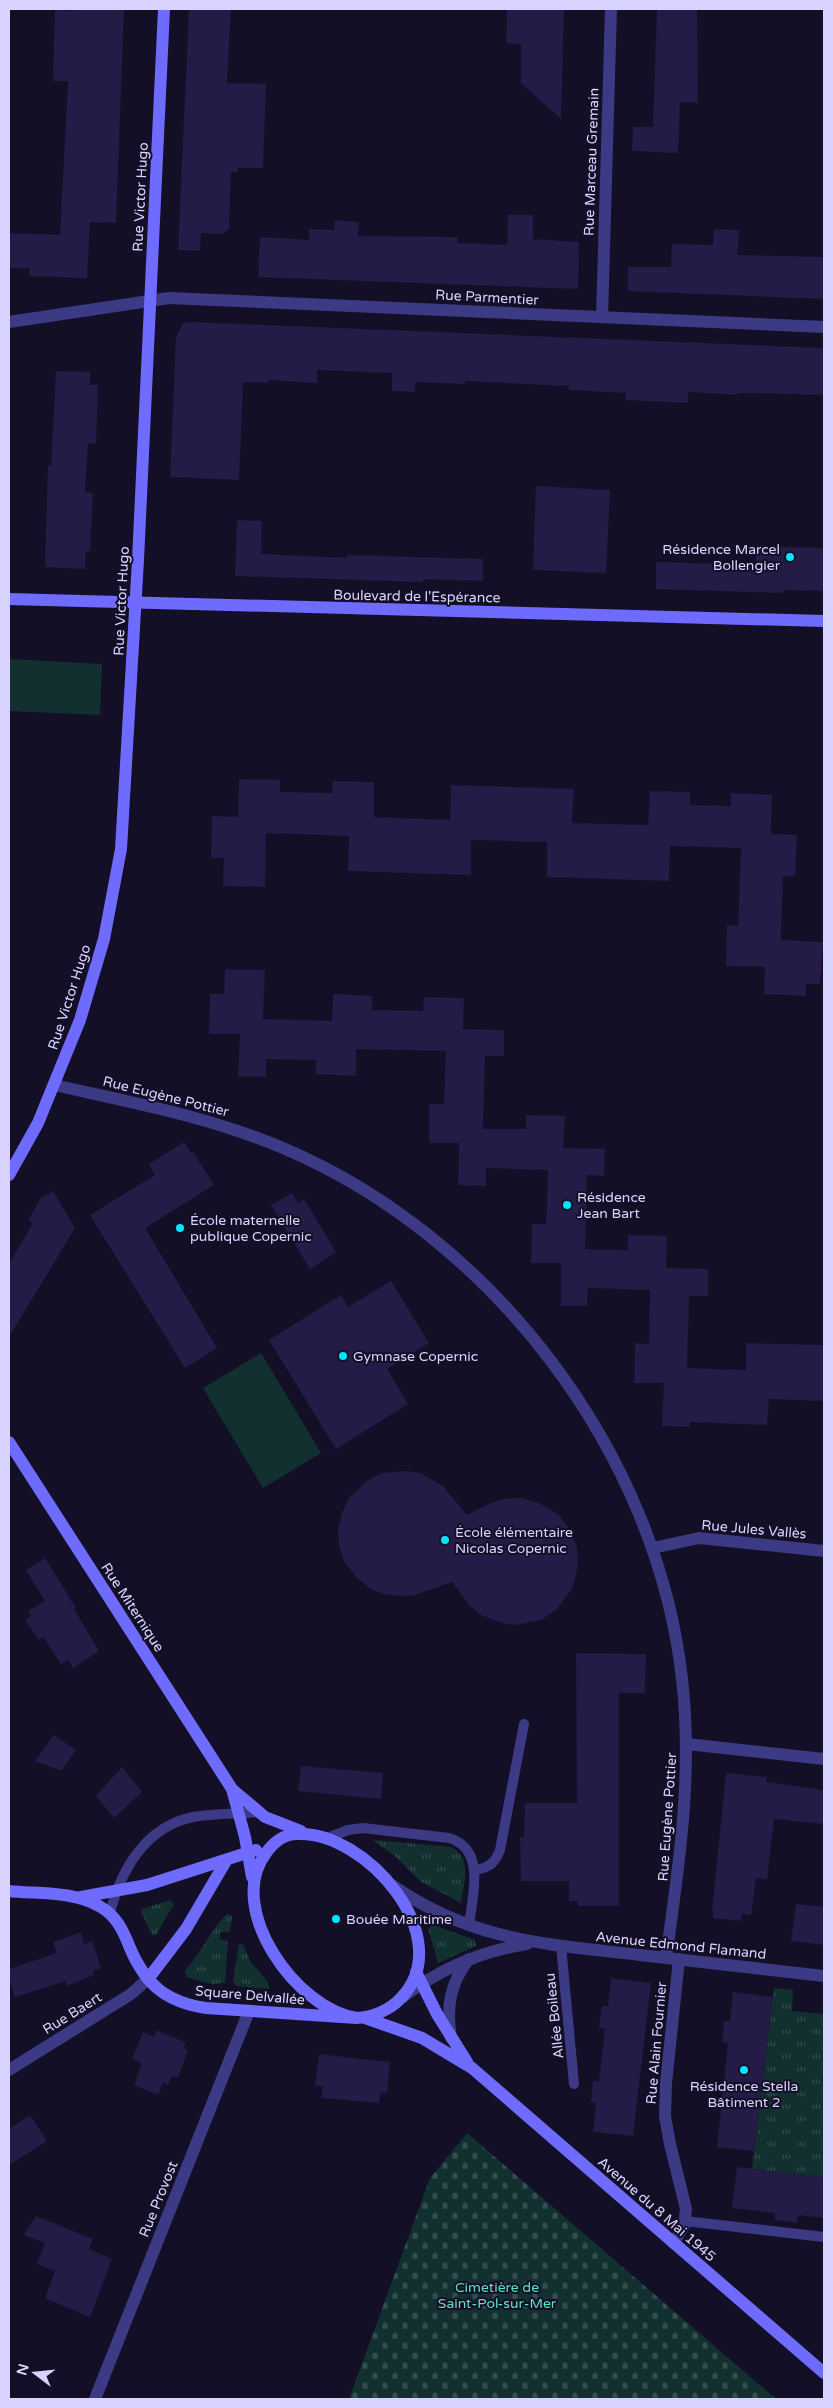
<svg xmlns="http://www.w3.org/2000/svg" width="833" height="2408" viewBox="0 0 833 2408" font-family="'Varela Round',sans-serif">
  <style>
    .grass { fill: url(#grass-tufts) }
    .cemetery { fill: url(#cemetery-stones) }
    .park { fill: #12302f }
    .building { fill: #241b47 }
    .lines { fill: none; stroke-linecap: round; stroke-linejoin: round }
    .lane { stroke: #3d3a85; stroke-width: 10 }
    .street { stroke: #3d3a85; stroke-width: 12 }
    .secondary { stroke: #6f6bff; stroke-width: 12 }
    .poi-dot { fill: #00e5ff; stroke: #130f26; stroke-width: 2 }
    .labels { text-anchor: middle; stroke-width: 4; stroke-linejoin: round; paint-order: stroke }
    .street-label { font-size: 14px; fill: #d9d4ff; stroke: #130f26 }
    .poi-label { font-size: 14px; fill: #d9d4ff; stroke: #130f26; text-anchor: start }
    .park-label { font-size: 14px; fill: #5fe0c0; stroke: #130f26 }
  </style>
  <defs>
    <pattern id="grass-tufts" width="24" height="20" patternUnits="userSpaceOnUse" patternTransform="scale(1.25)"><rect width="24" height="20" fill="#12302f"/><path d="M3 7l-1-3M5 7V3M7 7l1-3M15 17l-1-3M17 17v-4M19 17l1-3" fill="none" stroke="#344d4e"/></pattern>
    <pattern id="cemetery-stones" width="16" height="16" patternUnits="userSpaceOnUse" patternTransform="scale(1.25)"><rect width="16" height="16" fill="#12302f"/><path d="M2 7V4a2 2 0 0 1 4 0v3zM10 15v-3a2 2 0 0 1 4 0v3z" fill="#344d4e"/></pattern>
  </defs>
  <rect width="100%" height="100%" fill="#130f26"/>
  <g class="grass">
    <path d="M 373,1840 L 451,1847 C 473,1858 464,1883 461,1903 L 420,1881 L 396,1857 Z"/>
    <polygon points="170,1900 174,1904 156,1935 152,1935 141,1912 142,1909"/>
    <path d="M 227,1914 L 232,1916 L 230,1932 L 220,1932 L 219,1939 L 228,1941 L 225,1983 L 211,1984 L 186,1977 L 185,1971 C 201,1953 210,1931 227,1914 Z"/>
    <polygon points="433,1925 475,1940 476,1946 438,1963 428,1929"/>
    <polygon points="239,1944 243,1944 250,1961 268,1982 269,1989 236,1986 233,1981"/>
    <polygon points="774,1988 793,1990 792,2011 824,2014 824,2177 752,2169"/>
  </g>
  <polygon class="cemetery" points="467,2133 776,2399 349,2399 430,2178"/>
  <g class="park">
    <polygon points="9,659 102,664 100,715 9,711"/>
    <polygon points="261,1353 321,1453 263,1488 203,1388"/>
  </g>
  <g class="building">
    <polygon points="75,9 124,9 116,223 90,222 87,278 29,276 30,268 9,268 9,233 60,235 68,81 53,81 55,10 75,11"/>
    <polygon points="189,9 231,9 227,83 266,84 263,168 238,168 238,172 231,172 229,229 221,234 201,233 200,251 178,250"/>
    <polygon points="507,9 564,9 561,119 521,83 521,44 506,43"/>
    <polygon points="657,9 697,10 698,103 680,102 678,153 632,151 633,127 653,127"/>
    <polygon points="508,215 533,215 533,239 579,242 578,289 258,277 260,237 309,240 309,229 334,230 335,220 359,222 358,236 458,237 457,243 507,245"/>
    <polygon points="714,229 739,230 737,255 824,257 824,299 628,291 628,267 671,267 672,244 713,245"/>
    <polygon points="190,322 824,348 824,395 762,393 737,393 737,395 688,392 688,403 626,400 626,393 568,390 569,386 465,381 465,384 415,382 415,392 392,391 392,373 317,370 317,383 268,380 268,383 243,382 239,480 170,477 176,337 183,323"/>
    <polygon points="56,371 90,372 90,385 98,385 96,444 88,443 85,492 93,493 90,551 86,551 85,569 45,567 48,466 51,466"/>
    <polygon points="536,486 610,490 606,573 533,570"/>
    <polygon points="237,520 262,521 261,554 347,558 347,555 483,559 483,581 423,579 423,582 235,576"/>
    <polygon points="756,546 824,548 824,591 783,590 783,593 656,589 656,562 756,565"/>
    <polygon points="239,779 280,780 280,792 332,793 333,781 374,782 374,817 450,820 451,785 574,789 572,823 648,825 650,791 690,792 690,805 731,806 731,793 772,795 771,834 797,835 795,876 783,876 781,940 823,942 820,984 806,984 806,996 764,994 765,967 726,966 727,925 738,926 741,848 670,846 669,881 547,877 547,842 471,840 471,875 348,871 349,836 266,833 265,887 223,886 224,858 211,858 212,816 238,817"/>
    <polygon points="225,969 265,970 263,1019 332,1021 333,994 372,996 372,1010 423,1011 424,997 464,998 463,1029 504,1030 504,1056 485,1056 483,1129 526,1129 526,1115 565,1116 563,1148 605,1149 604,1176 587,1175 585,1249 628,1250 628,1235 667,1236 666,1268 708,1269 708,1296 689,1296 687,1368 746,1370 746,1343 824,1345 824,1401 769,1399 767,1425 690,1422 690,1427 662,1426 664,1383 634,1383 635,1343 649,1344 650,1290 588,1288 587,1306 561,1306 561,1263 531,1263 532,1224 546,1224 548,1170 486,1168 486,1186 458,1185 459,1143 429,1143 429,1104 444,1104 446,1051 356,1049 356,1076 316,1074 316,1060 266,1059 266,1077 238,1076 240,1034 209,1034 210,994 224,994"/>
    <polygon points="184,1142 191,1153 193,1152 214,1185 145,1228 217,1348 185,1368 90,1215 155,1175 149,1164"/>
    <polygon points="53,1191 75,1228 9,1337 9,1264 33,1223 28,1220 41,1198"/>
    <polygon points="292,1193 298,1203 304,1199 336,1252 310,1269 271,1205"/>
    <polygon points="391,1281 429,1343 387,1369 408,1404 336,1449 269,1340 341,1295 348,1307"/>
    <polygon points="405,1471 420,1473 443,1486 467,1515 489,1504 504,1499 521,1498 539,1503 560,1516 570,1530 577,1547 578,1565 572,1589 556,1610 541,1620 516,1625 502,1623 481,1615 470,1606 452,1582 412,1596 387,1595 371,1589 357,1578 344,1561 339,1546 338,1529 342,1513 349,1498 368,1480 382,1473"/>
    <polygon points="45,1558 76,1608 74,1609 99,1651 73,1668 68,1660 61,1664 43,1637 39,1640 25,1620 31,1616 28,1611 45,1601 26,1570"/>
    <polygon points="576,1653 646,1654 645,1693 619,1693 619,1906 578,1906 578,1901 569,1901 569,1881 521,1881 520,1837 524,1837 525,1803 577,1803"/>
    <polygon points="54,1735 76,1750 61,1771 35,1761"/>
    <polygon points="301,1766 383,1773 381,1799 298,1791"/>
    <polygon points="122,1767 142,1792 114,1818 96,1796"/>
    <polygon points="726,1773 767,1777 766,1782 824,1790 824,1824 774,1819 767,1880 756,1878 751,1915 742,1914 741,1921 713,1918 713,1911 712,1911"/>
    <polygon points="796,1904 824,1907 824,1945 791,1941"/>
    <polygon points="81,1932 84,1944 92,1941 101,1968 93,1971 94,1975 67,1986 66,1981 15,1997 9,1978 9,1969 57,1953 53,1942"/>
    <polygon points="611,1978 651,1983 633,2136 593,2132 596,2103 591,2102 592,2092 593,2081 599,2081 605,2029 599,2028 602,2006 608,2006"/>
    <polygon points="733,1992 773,1997 754,2151 717,2147 728,2043 722,2042 724,2021 730,2021"/>
    <polygon points="156,2030 185,2042 184,2048 188,2051 178,2078 172,2076 168,2085 163,2082 158,2095 134,2085 142,2063 132,2059 143,2032 154,2037"/>
    <polygon points="319,2054 390,2062 387,2093 381,2092 379,2103 321,2098 323,2086 315,2086"/>
    <polygon points="30,2115 47,2141 9,2165 9,2129"/>
    <polygon points="737,2167 824,2177 824,2218 798,2215 797,2223 775,2220 775,2213 732,2208"/>
    <polygon points="36,2216 93,2239 89,2249 112,2259 90,2317 45,2298 55,2271 37,2264 45,2243 24,2235"/>
  </g>
  <g class="lines">
    <g class="lane">
      <path d="M 327,1838 L 348,1830 L 363,1828 L 449,1838 C 487,1849 472,1897 469,1926"/>
      <path d="M 475,1870 C 489,1868 495,1863 500,1850 L 524,1724"/>
      <path d="M 110,1913 C 121,1870 145,1827 193,1817 C 214,1813 236,1814 258,1812"/>
      <polyline points="561,1946 574,2084"/>
      <polyline points="685,2221 824,2237"/>
    </g>
    <g class="street">
      <polyline points="602,317 611,9"/>
      <polyline points="9,322 169,298 824,327"/>
      <path d="M 54,1085 C 134,1103 207,1116 283,1148 C 493,1237 657,1453 682,1679 C 693,1774 679,1865 666,1958"/>
      <polyline points="653,1548 699,1538 824,1551"/>
      <polyline points="687,1744 824,1759"/>
      <path d="M 392,1885 C 471,1941 546,1944 640,1955 C 701,1962 763,1969 824,1976"/>
      <path d="M 403,1997 C 440,1969 480,1951 527,1944"/>
      <path d="M 451,2038 C 446,2007 450,1983 469,1959"/>
      <polyline points="9,2070 131,1994 148,1979"/>
      <polyline points="673,2243 684,2226 686,2209 670,2144 665,2116 666,2083 679,1959"/>
      <polyline points="95,2399 249,2011"/>
    </g>
    <g class="secondary">
      <polyline points="9,599 824,621"/>
      <polyline points="9,1175 38,1123 80,1020 104,939 121,849 138,560 164,9"/>
      <polyline points="9,1442 232,1789 245,1837 252,1877"/>
      <polyline points="233,1790 265,1817 301,1831"/>
      <path d="M 9,1891 C 37,1894 74,1891 99,1906 C 116,1915 123,1930 130,1948 C 146,1985 166,2002 206,2008 L 357,2018 C 373,2017 390,2010 401,1998 C 459,1938 365,1830 297,1834 C 284,1834 273,1843 266,1853 C 224,1908 297,2010 357,2018"/>
      <polyline points="81,1897 147,1885 256,1850"/>
      <polyline points="416,1972 437,2014 467,2062"/>
      <polyline points="148,1979 186,1929 226,1861"/>
      <polyline points="365,2018 422,2038 472,2068 824,2373"/>
    </g>
  </g>
  <g class="poi-dot">
    <circle cx="790" cy="557" r="5"/>
    <circle cx="567" cy="1205" r="5"/>
    <circle cx="180" cy="1228" r="5"/>
    <circle cx="343" cy="1356" r="5"/>
    <circle cx="445" cy="1540" r="5"/>
    <circle cx="336" cy="1919" r="5"/>
    <circle cx="744" cy="2070" r="5"/>
  </g>
  <g class="labels">
    <g class="street-label">
      <text transform="translate(591 162) rotate(-88)" y="5">Rue Marceau Gremain</text>
      <text transform="translate(140 197) rotate(-87)" y="5">Rue Victor Hugo</text>
      <text transform="translate(487 297) rotate(3)" y="5">Rue Parmentier</text>
      <text transform="translate(417 596) rotate(1)" y="5">Boulevard de l'Espérance</text>
      <text transform="translate(121 601) rotate(-87)" y="5">Rue Victor Hugo</text>
      <text transform="translate(69 997) rotate(-72)" y="5">Rue Victor Hugo</text>
      <text transform="translate(166 1096) rotate(14)" y="5">Rue Eugène Pottier</text>
      <text transform="translate(754 1529) rotate(5)" y="5">Rue Jules Vallès</text>
      <text transform="translate(133 1607) rotate(57)" y="5">Rue Miternique</text>
      <text transform="translate(667 1817) rotate(-86)" y="5">Rue Eugène Pottier</text>
      <text transform="translate(681 1945) rotate(6)" y="5">Avenue Edmond Flamand</text>
      <text transform="translate(250 1995) rotate(5)" y="5">Square Delvallée</text>
      <text transform="translate(72 2013) rotate(-32)" y="5">Rue Baert</text>
      <text transform="translate(554 2016) rotate(-96)" y="5">Allée Boileau</text>
      <text transform="translate(656 2043) rotate(-85)" y="5">Rue Alain Fournier</text>
      <text transform="translate(158 2199) rotate(-68)" y="5">Rue Provost</text>
      <text transform="translate(657 2209) rotate(41)" y="5">Avenue du 8 Mai 1945</text>
    </g>
    <g class="poi-label">
      <text x="780" y="554" text-anchor="end">Résidence Marcel<tspan x="780" dy="16">Bollengier</tspan></text>
      <text x="577" y="1202">Résidence<tspan x="577" dy="16">Jean Bart</tspan></text>
      <text x="190" y="1225">École maternelle<tspan x="190" dy="16">publique Copernic</tspan></text>
      <text x="353" y="1361">Gymnase Copernic</text>
      <text x="455" y="1537">École élémentaire<tspan x="455" dy="16">Nicolas Copernic</tspan></text>
      <text x="346" y="1924">Bouée Maritime</text>
      <text x="744" y="2091" text-anchor="middle">Résidence Stella<tspan x="744" dy="16">Bâtiment 2</tspan></text>
    </g>
    <g class="park-label">
      <text x="497" y="2292">Cimetière de<tspan x="497" dy="16">Saint-Pol-sur-Mer</tspan></text>
    </g>
  </g>
  <rect width="833" height="2408" fill="none" stroke="#d9d4ff" stroke-width="20"/>
  <g transform="translate(35 2373) rotate(286)" stroke="#130f26" stroke-width="4" paint-order="stroke">
  <path d="M0-4L9 19L0 12L-9 19Z" fill="#d9d4ff"/>
  <text y="-8" font-size="14" font-weight="bold" text-anchor="middle" fill="#d9d4ff">N</text>
  </g>
</svg>
